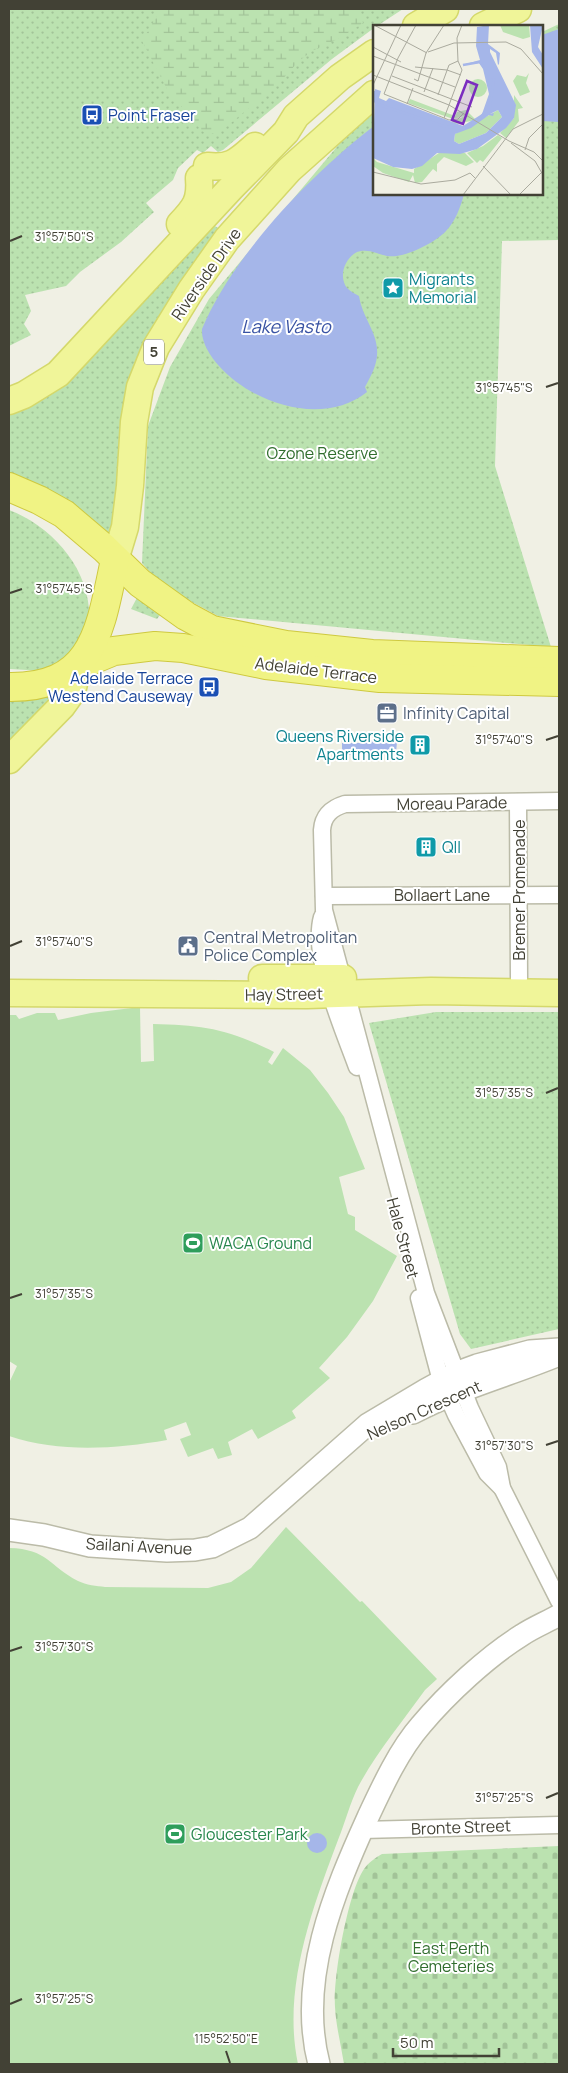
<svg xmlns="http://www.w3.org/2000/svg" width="568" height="2073" viewBox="0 0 568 2073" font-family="Manrope,sans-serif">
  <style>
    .green { fill: url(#green-dots) }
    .wetland { fill: url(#wetland-marsh) }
    .cemetery { fill: url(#cemetery-stones) }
    .pitch { fill: #bbe2b0 }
    .water { fill: #a5b6e9 }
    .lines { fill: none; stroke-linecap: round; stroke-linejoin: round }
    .minor-casing { stroke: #bbbba8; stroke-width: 19 }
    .tertiary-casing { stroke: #bbbba8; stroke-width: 24 }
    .primary-casing { stroke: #d4d86b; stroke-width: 29 }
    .trunk-casing { stroke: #cec940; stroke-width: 30 }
    .minor { stroke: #fff; stroke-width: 16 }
    .tertiary { stroke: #fff; stroke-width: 21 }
    .primary { stroke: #f0f599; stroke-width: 26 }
    .trunk { stroke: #f0f384; stroke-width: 28 }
    .ticks { fill: none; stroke: #424135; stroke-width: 2 }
    .labels { text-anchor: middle; stroke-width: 4; stroke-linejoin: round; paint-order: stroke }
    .shield { fill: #fff; stroke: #7b7a72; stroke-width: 1 }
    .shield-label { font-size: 15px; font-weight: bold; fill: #424135 }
    .transit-label { font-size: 16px; fill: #164399; stroke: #fff; text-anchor: start }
    .street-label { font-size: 16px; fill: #424135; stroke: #fff }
    .culture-label { font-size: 16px; fill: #0d838f; stroke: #fff; text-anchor: start }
    .park-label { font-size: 16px; fill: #316e2e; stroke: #fff }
    .service-label { font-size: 16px; fill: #4e5e75; stroke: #fff; text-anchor: start }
    .leisure-label { font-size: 16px; fill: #27864d; stroke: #fff; text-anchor: start }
    .water-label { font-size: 18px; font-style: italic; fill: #3852a3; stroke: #fff }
    .inset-river { fill: none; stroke: #a5b6e9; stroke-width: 2.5 }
    .inset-road { fill: none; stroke: #aaaa9e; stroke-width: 1 }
    .view { fill: #7b2cbf; fill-opacity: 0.15; stroke: #7b2cbf; stroke-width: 2.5 }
    .inset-edge { fill: none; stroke: #424135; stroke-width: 2.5 }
    .ticks-label { font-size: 12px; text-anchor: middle; fill: #424135; stroke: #fff; stroke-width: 4; stroke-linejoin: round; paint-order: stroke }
  </style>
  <defs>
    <pattern id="green-dots" width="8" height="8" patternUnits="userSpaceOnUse" patternTransform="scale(1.25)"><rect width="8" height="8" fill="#bbe2b0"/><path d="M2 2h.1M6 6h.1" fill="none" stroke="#a2c398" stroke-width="1.8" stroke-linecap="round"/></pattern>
    <pattern id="wetland-marsh" width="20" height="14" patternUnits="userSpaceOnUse" patternTransform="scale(1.25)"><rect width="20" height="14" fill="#bbe2b0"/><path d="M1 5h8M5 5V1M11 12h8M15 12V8" fill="none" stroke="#a2c398"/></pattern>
    <pattern id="cemetery-stones" width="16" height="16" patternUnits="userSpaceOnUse" patternTransform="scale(1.25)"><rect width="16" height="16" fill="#bbe2b0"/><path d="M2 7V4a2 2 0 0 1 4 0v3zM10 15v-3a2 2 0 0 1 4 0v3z" fill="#a2c398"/></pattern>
  </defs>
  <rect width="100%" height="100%" fill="#f0f0e4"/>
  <g class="green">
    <polygon points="9,9 403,9 377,26 374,26 374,28 332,59 223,150 218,152 211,146 203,153 197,150 178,168 173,180 146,203 154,212 121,242 80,272 66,286 25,295 31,311 24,324 31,335 9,346"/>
    <polygon points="559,24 559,240 502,241 495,466 551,647 218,616 162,586 142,563 148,426 170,367 209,299 361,118 374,112 374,194 542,194 542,32"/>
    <polygon points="207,221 218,228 203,258 152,338 115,540 9,476 9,405"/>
    <path d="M 9,510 C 49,525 86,564 89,609 C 90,621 86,632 84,643 L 45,671 L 9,669 Z"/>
    <polygon points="139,594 160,615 157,619 131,609"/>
    <polygon points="51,693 58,695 9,755 9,695"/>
    <polygon points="436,1012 559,1012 559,1329 471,1349 460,1334 369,1023"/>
  </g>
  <path class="wetland" d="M 161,9 L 359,9 L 363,23 L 340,38 L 312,51 L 299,61 L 277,85 L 226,127 C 217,133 210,137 201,130 L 167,89 L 142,41 Z"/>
  <path class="cemetery" d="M 559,1846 L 559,2064 L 344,2064 C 341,2045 336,2026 335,2007 C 333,1978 348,1892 364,1869 C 369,1862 375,1858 382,1854 Z"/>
  <g class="pitch">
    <path d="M 140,1007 L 141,1062 L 154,1061 L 153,1024 C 202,1025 229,1029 274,1052 L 268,1062 L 272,1065 L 283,1048 L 310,1070 L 328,1093 L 344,1117 L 365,1169 L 339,1177 L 348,1214 L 355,1217 L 355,1230 L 397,1256 L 373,1301 L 347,1337 L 319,1368 L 330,1378 L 292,1411 L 296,1418 L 258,1439 L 252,1429 L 228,1442 L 232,1455 L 218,1459 L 213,1448 L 188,1457 L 180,1439 L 191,1435 L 186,1422 L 164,1430 L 167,1440 C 115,1449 60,1453 9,1436 L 9,1383 L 17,1366 L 9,1361 L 9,1015 L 16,1015 L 19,1019 L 37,1013 L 55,1013 L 58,1020 L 91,1013 Z"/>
    <path d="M 286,1527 L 360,1602 L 362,1601 L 437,1679 L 425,1690 C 403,1721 376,1753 358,1787 C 350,1803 345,1823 338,1840 C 312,1909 282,1989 298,2064 L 9,2064 L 9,1548 C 48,1549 49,1566 78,1581 C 86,1585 97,1586 105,1587 L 208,1588 L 231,1582 L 251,1568 Z"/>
  </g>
  <g class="water">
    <polygon points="559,29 559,122 542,121 542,35"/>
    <path d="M 374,126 L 374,194 L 464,194 C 461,206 455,222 446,231 C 435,243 403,259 387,256 C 377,254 368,248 357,252 C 345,258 338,276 347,288 C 350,291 355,294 359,296 C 361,308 365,315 370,326 C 382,351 378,364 365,387 L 367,392 C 323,427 253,404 219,366 C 210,356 201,342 202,329 C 233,255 311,174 374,126 Z"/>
    <polygon points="360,740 378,740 379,743 397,742 396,753 342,755 342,743 360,743"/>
    <circle cx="317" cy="1843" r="10"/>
  </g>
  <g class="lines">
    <g class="minor-casing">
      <g id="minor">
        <path d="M 559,801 L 345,804 C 332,808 323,815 322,830 L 324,910 L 426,1293 L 470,1408 L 498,1467 L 502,1488 L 559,1601"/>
        <polyline points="518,802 519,979"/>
        <polyline points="324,896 559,895"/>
        <path d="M 322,917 C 311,957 343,1028 357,1067"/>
        <polyline points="419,1298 441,1381 456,1415 487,1473 502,1488"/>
        <polyline points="362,1830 559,1825"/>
      </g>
    </g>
    <g class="tertiary-casing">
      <g id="tertiary">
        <path d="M 413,1413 C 460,1388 511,1375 559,1355"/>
        <polyline points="9,1530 44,1535 90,1546 167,1551 195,1550 212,1547 250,1528 368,1424 425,1390 458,1372 477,1365 530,1351 559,1349"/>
        <path d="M 319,2064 C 297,1980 334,1892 368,1817 C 382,1787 399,1750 421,1725 C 447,1694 488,1656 522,1635 C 534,1627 547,1622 559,1615"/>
      </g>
    </g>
    <g class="primary-casing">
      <g id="primary">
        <polyline points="416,26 445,9"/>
        <polyline points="483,26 518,9"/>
        <path d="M 207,166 C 231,169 238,161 255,146"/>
        <path d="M 180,224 C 195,208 201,201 199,178"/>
        <polyline points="9,401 24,395 58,374 231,188 286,132 296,116 340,77 374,53"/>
        <polyline points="115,560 125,527 130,486 134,422 140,387 156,347 191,290 227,239 289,170 374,94"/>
        <polyline points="9,760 62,706 72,692 78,666"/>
        <polyline points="262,978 343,978"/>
        <polyline points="9,993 307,995 431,991 559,993"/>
      </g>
    </g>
    <g class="trunk-casing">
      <g id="trunk">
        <polyline points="9,487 39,500 64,514 104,548 140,583 186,616 212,630 286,645 372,654 559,661"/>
        <polyline points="78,666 114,651 155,646 183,648 266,665 380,678 559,682"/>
        <path d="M 9,687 C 95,688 100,629 115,560"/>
      </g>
    </g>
    <use href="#minor" class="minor"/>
    <use href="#tertiary" class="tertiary"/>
    <use href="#primary" class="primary"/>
    <use href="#trunk" class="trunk"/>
  </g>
  <path class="ticks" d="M 10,241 L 22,236M 546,387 L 558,383M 10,593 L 22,589M 546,740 L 558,736M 10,946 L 22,941M 546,1093 L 558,1088M 10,1298 L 22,1294M 546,1445 L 558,1441M 10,1651 L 22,1647M 546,1798 L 558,1793M 10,2004 L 22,1999M 226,2051 L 230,2063"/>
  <defs>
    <g id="bus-square" transform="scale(1.125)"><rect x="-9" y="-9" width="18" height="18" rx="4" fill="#1a4fb4" stroke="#fff"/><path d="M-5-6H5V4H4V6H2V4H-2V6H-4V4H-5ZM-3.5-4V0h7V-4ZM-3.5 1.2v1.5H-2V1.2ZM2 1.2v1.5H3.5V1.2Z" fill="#fff"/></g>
    <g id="sight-square" transform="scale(1.125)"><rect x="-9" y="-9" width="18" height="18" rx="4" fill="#0f9aa8" stroke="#fff"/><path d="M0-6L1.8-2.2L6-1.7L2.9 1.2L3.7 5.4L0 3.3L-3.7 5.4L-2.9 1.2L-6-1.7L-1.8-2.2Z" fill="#fff"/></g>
    <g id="office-square" transform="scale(1.125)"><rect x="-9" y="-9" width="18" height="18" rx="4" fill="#5c6f8a" stroke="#fff"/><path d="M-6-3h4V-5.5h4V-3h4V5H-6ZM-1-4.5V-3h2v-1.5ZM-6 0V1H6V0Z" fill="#fff"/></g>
    <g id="building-square" transform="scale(1.125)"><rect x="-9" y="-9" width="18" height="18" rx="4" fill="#0f9aa8" stroke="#fff"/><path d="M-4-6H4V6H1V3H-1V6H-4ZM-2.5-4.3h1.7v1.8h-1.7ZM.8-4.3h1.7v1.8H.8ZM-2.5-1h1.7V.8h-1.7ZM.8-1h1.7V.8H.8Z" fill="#fff"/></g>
    <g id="civic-square" transform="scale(1.125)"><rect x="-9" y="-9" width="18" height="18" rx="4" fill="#5c6f8a" stroke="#fff"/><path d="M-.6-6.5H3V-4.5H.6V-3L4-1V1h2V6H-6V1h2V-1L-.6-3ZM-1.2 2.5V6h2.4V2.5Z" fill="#fff"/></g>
    <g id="stadium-square" transform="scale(1.125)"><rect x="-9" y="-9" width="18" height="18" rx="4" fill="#2e9e5b" stroke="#fff"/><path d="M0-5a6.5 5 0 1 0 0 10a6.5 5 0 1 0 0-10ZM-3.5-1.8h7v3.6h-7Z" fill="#fff"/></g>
  </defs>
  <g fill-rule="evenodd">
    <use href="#bus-square" x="92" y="115"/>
    <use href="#sight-square" x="393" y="288"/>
    <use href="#bus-square" x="209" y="687"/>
    <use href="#office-square" x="387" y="713"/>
    <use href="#building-square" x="420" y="745"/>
    <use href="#building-square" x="426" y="847"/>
    <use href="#civic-square" x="188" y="946"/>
    <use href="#stadium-square" x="193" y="1243"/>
    <use href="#stadium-square" x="175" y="1834"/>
  </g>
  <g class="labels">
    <rect class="shield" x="144" y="339.5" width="20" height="25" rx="4"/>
    <g class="shield-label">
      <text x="154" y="357">5</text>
    </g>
    <g class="transit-label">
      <text x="108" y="121">Point Fraser</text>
      <text x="193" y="684" text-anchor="end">Adelaide Terrace<tspan x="193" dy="18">Westend Causeway</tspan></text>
    </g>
    <g class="street-label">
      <text transform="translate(206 274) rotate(-55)" y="6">Riverside Drive</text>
      <text transform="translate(316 670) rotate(7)" y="6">Adelaide Terrace</text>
      <text transform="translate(452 803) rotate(-1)" y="6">Moreau Parade</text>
      <text transform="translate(519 890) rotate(-90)" y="6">Bremer Promenade</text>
      <text x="442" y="901">Bollaert Lane</text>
      <text transform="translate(284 994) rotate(-1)" y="6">Hay Street</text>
      <text transform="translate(403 1238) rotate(75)" y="6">Hale Street</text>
      <text transform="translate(424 1410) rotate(-24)" y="6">Nelson Crescent</text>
      <text transform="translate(139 1546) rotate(3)" y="6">Sailani Avenue</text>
      <text transform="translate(461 1827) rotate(-2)" y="6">Bronte Street</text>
    </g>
    <g class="culture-label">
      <text x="409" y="285">Migrants<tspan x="409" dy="18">Memorial</tspan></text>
      <text x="404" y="742" text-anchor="end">Queens Riverside<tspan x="404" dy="18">Apartments</tspan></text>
      <text x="442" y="853">QII</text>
    </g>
    <g class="park-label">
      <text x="322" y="459">Ozone Reserve</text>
      <text x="451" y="1954">East Perth<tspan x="451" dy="18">Cemeteries</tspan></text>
    </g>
    <g class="service-label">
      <text x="403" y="719">Infinity Capital</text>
      <text x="204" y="943">Central Metropolitan<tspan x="204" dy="18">Police Complex</tspan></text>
    </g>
    <g class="leisure-label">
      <text x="209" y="1249">WACA Ground</text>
      <text x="191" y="1840">Gloucester Park</text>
    </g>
    <g class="water-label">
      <text x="286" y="333">Lake Vasto</text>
    </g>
  </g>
  <g transform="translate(373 25)">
    <rect width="170" height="170" fill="#f0f0e4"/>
    <path d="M 156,48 L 153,58 L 157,67 L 147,71 L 140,56 L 144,50 L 153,52 ZM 141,70 L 150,83 L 145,84 L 146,96 L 133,113 L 127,108 L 141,93 ZM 37,74 L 82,91 L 84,87 L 97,84 L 95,87 L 103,95 L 83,99 L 78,97 L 92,91 L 80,94 L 35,78 ZM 125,85 L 129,92 L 113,108 L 86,119 L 81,116 L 82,109 ZM 125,110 L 129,113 L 110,137 L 107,135 L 104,138 L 94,128 L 110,121 ZM 66,128 L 92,128 L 101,137 L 93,141 L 71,132 L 64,139 L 64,147 L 60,144 L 49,157 L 42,158 L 40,150 L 36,157 L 10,148 L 0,141 L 0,133 L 4,137 L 41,148 L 41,144 Z" fill="#bbe2b0"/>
    <path d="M 127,0 L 156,0 L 157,12 L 150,14 L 130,7 ZM96 63a9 9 0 1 1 18 0a9 9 0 1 1-18 0Z" fill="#bbe2b0"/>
    <path d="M 116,0 L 115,19 L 127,28 L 126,39 L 125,40 L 123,28 L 117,24 L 117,27 L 143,80 L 141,93 L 133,103 L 104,124 L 87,129 L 64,128 L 49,141 L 39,144 L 20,142 L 0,133 L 2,64 L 8,66 L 6,73 L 13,76 L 16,73 L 90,101 L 109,89 L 116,69 L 110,44 L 106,38 L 89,40 L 107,35 L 103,21 L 104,2 ZM 125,85 L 129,92 L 113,108 L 86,119 L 81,116 L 82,109 L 98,103 L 116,90 L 120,91 L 121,88 L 117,89 ZM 157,0 L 170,0 L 165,22 L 170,30 L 170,44 L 159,27 Z" fill="#a5b6e9" fill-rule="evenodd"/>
    <path class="inset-river" d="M 90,40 L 107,37 L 121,54 L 117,81 L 106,94M 2,66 L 1,75 L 4,79 L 70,101 L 90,104 L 101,98"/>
    <path class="inset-road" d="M 1,0 L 54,28M 43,0 L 25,33 L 11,69 L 76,95 L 85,94 L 91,88M 0,22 L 28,37M 55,27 L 81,18 L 133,17 L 148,24 L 170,49M 0,31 L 82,62M 42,42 L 74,45 L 88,50M 0,50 L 76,80 L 71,93M 19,51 L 99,82M 41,54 L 45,56 L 53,28 L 71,0M 0,60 L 28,0M 51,67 L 60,43M 65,70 L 76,40 L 85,36M 34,79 L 40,63M 76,80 L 136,116 L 161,127 L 170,136M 76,80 L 89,45 L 85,36 L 84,13 L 89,0M 138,118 L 162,136 L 170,150M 152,125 L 156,113 L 170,99M 110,141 L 138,170M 0,147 L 48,159 L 82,155 L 97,148 L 102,153M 90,170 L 140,104 L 170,89M 146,170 L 169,147"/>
    <path class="view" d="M 94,56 L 104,60 L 90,99 L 79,95 Z"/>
    <rect width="170" height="170" class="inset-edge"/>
  </g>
  <g class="ticks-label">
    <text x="64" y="241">31°57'50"S</text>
    <text x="504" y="392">31°57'45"S</text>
    <text x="64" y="593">31°57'45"S</text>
    <text x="504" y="744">31°57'40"S</text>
    <text x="64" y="946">31°57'40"S</text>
    <text x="504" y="1097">31°57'35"S</text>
    <text x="64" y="1298">31°57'35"S</text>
    <text x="504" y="1450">31°57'30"S</text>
    <text x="64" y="1651">31°57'30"S</text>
    <text x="504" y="1802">31°57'25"S</text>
    <text x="64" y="2003">31°57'25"S</text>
    <text x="226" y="2043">115°52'50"E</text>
  </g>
  <rect width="568" height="2073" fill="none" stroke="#424135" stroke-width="20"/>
  <path d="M393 2048v8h106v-8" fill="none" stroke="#424135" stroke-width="2.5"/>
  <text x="400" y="2048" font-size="15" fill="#424135" stroke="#ffffff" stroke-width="4" paint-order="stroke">50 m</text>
</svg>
